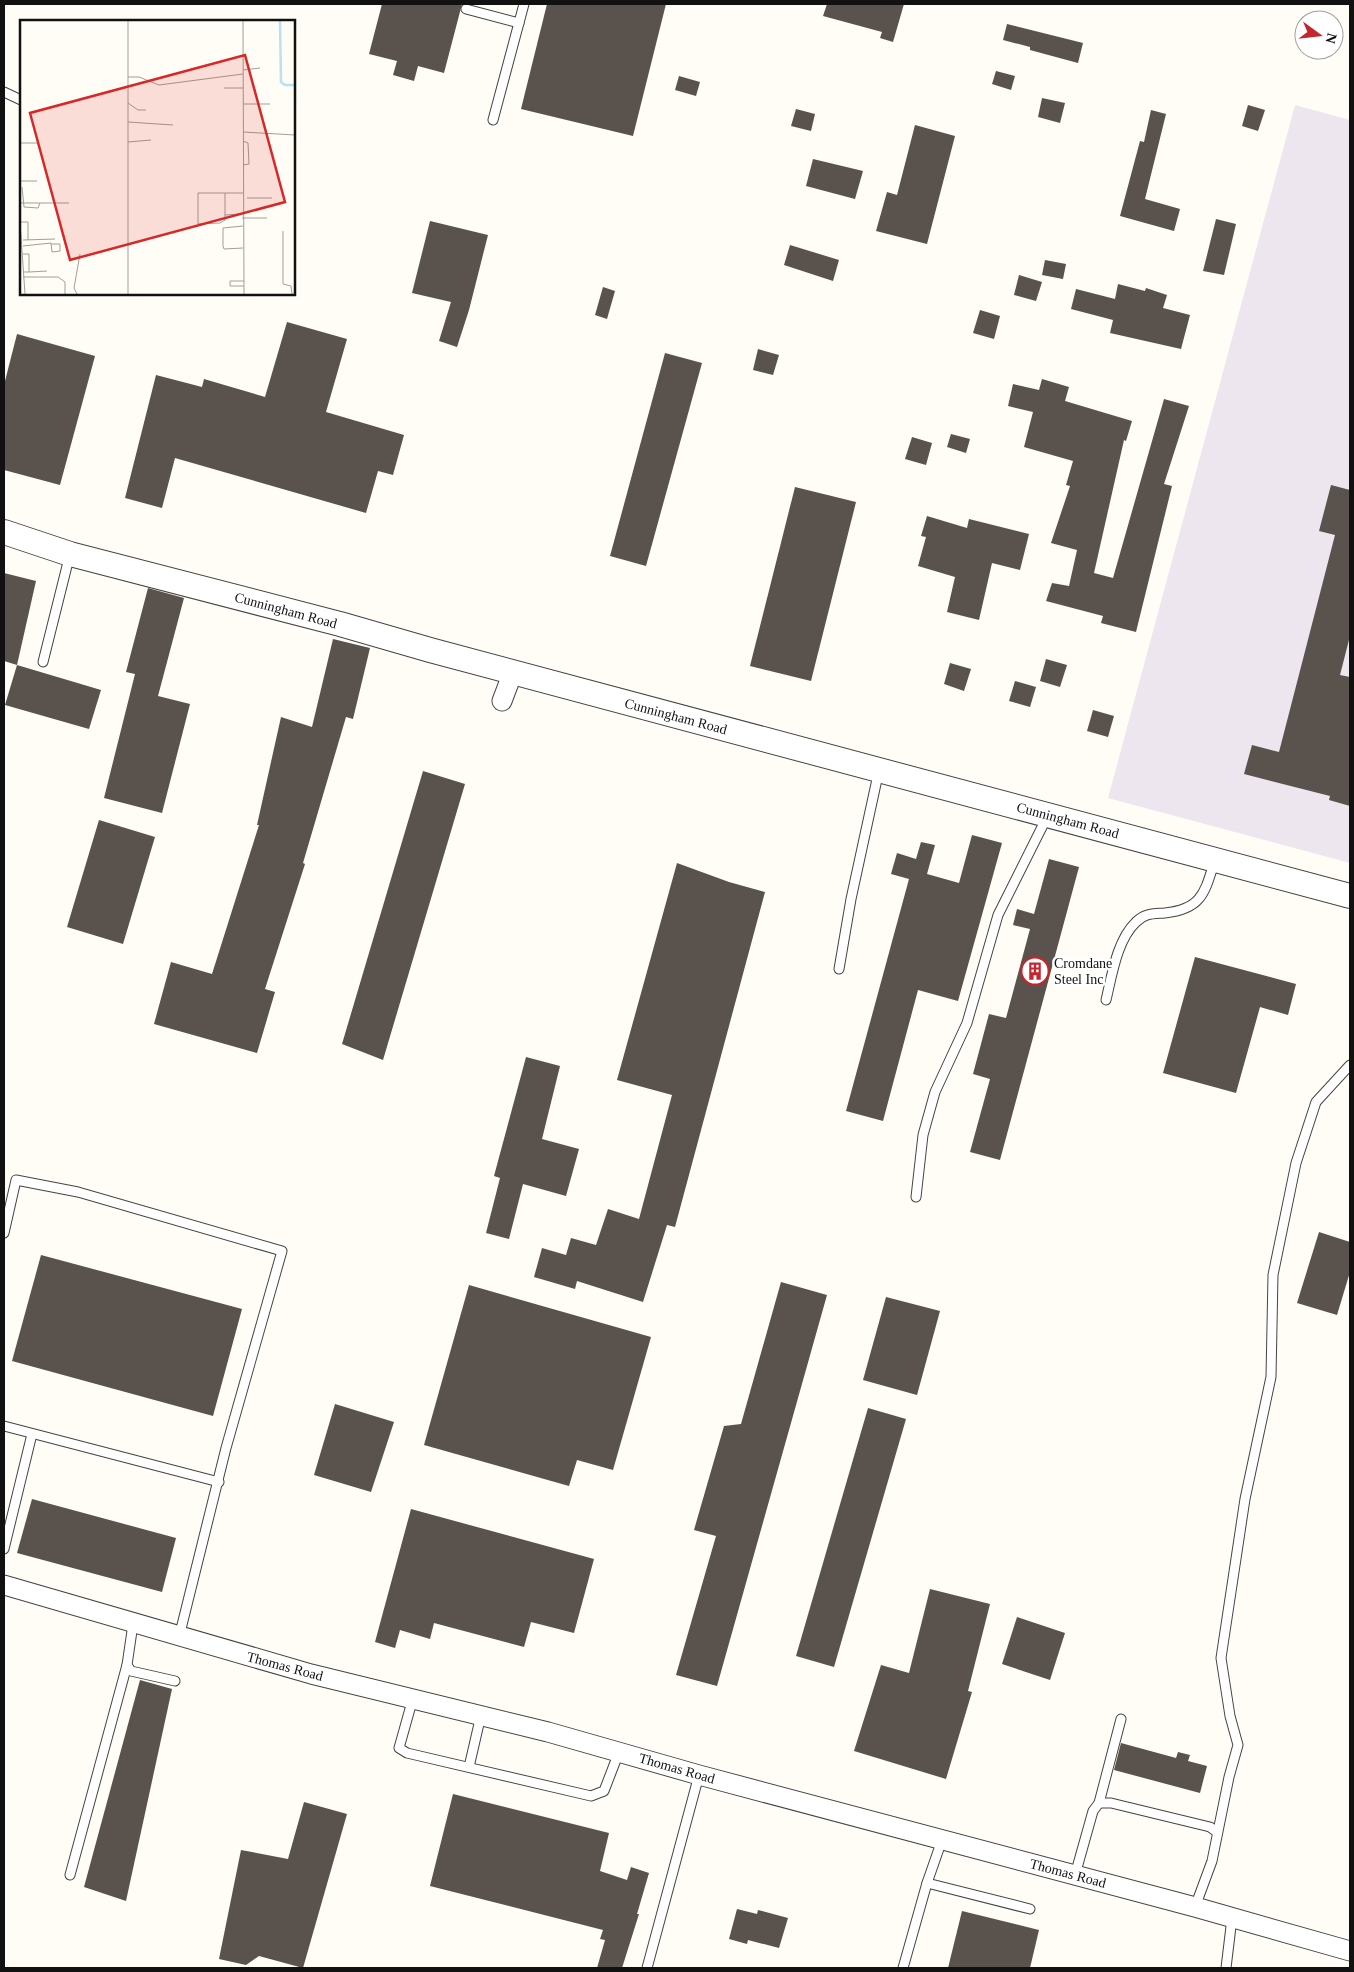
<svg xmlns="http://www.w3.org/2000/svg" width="1354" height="1972" viewBox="0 0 1354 1972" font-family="'Times New Roman',serif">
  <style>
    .industrial { fill: #eee6ef }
    .building { fill: #5a524d }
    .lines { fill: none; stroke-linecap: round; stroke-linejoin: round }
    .service-casing { stroke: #444; stroke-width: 11 }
    .minor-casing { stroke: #444; stroke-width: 21 }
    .tertiary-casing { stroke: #444; stroke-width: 26 }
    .service { stroke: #fff; stroke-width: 9 }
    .minor { stroke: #fff; stroke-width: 19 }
    .tertiary { stroke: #fff; stroke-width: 24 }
    .labels { text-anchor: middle; stroke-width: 5; stroke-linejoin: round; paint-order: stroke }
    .street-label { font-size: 14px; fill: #111; stroke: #fff }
    .poi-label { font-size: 14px; fill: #111; stroke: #fff; text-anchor: start }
    .inset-river { fill: none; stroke: #b9e0f7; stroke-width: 2.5 }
    .inset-road { fill: none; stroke: #a09f9a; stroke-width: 1 }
    .view { fill: #d62828; fill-opacity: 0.15; stroke: #d62828; stroke-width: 2.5 }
    .inset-edge { fill: none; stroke: #111; stroke-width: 2.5 }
  </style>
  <rect width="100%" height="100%" fill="#fffdf5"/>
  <polygon class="industrial" points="1295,105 1350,120 1350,863 1108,798"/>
  <g class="building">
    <polygon points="382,4 462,4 444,73 418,66 414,81 393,75 397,61 369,54"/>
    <polygon points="547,4 666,4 633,136 521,109"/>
    <polygon points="827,4 904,4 893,42 880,38 882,32 823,16"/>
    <polygon points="1007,24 1083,43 1078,63 1030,50 1030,47 1003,40"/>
    <polygon points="996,71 1015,76 1011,90 992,84"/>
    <polygon points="679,76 700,82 696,96 675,90"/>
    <polygon points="1042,98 1065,103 1060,123 1038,117"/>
    <polygon points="1248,105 1265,110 1258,131 1242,126"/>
    <polygon points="796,109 815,114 811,131 791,126"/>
    <polygon points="1151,110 1166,114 1145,199 1180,209 1174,231 1120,216 1140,141 1144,142"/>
    <polygon points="915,125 955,136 927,244 876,231 887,192 897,195"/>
    <polygon points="813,159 863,171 855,199 806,186"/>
    <polygon points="1216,219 1236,224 1224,275 1203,271"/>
    <polygon points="430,221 488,235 469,310 457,347 439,341 451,302 412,293"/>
    <polygon points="790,245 839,260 833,281 784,265"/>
    <polygon points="1045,260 1066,264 1063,279 1042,275"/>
    <polygon points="1019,275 1042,282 1036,301 1014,295"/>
    <polygon points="1118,284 1145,291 1146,288 1167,295 1163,308 1190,315 1181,349 1110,333 1113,320 1071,309 1076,289 1115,299"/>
    <polygon points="603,287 615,291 607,319 595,315"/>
    <polygon points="980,310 1000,316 994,339 973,333"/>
    <polygon points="287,322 347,339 326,412 404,435 393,475 378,471 366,513 175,458 162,508 125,498 156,375 202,387 204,379 265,397"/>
    <polygon points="17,334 95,356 60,485 4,470 4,385"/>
    <polygon points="758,349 779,355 773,375 753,370"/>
    <polygon points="665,353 702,363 646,566 610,556"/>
    <polygon points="1042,379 1069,387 1065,401 1132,421 1126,441 1124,440 1094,573 1113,578 1164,399 1189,406 1164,484 1172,486 1136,632 1101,623 1103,616 1046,601 1052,583 1069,586 1077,550 1051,543 1070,486 1066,485 1073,461 1024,447 1033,412 1008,406 1013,384 1039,390"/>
    <polygon points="951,434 970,439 966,453 947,447"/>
    <polygon points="912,437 932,443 926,465 905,459"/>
    <polygon points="1331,485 1350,490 1350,636 1340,675 1350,677 1350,806 1329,800 1330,796 1244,774 1252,745 1279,752 1335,535 1319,531"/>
    <polygon points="795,487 856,502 811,681 750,666"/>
    <polygon points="927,516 967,528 969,519 1029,534 1020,570 992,563 979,620 947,612 955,577 918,566 926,537 921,536"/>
    <polygon points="4,573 36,581 17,665 4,661"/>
    <polygon points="148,588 184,598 158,696 190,704 162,813 104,798 135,674 126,672"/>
    <polygon points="333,639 370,648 353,719 346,717 303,863 305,864 265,989 275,992 257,1053 154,1024 171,962 212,974 259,825 257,825 281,717 312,727"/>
    <polygon points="1046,659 1067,665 1060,687 1040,681"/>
    <polygon points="950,663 971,669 964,691 944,684"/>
    <polygon points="17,665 101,690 89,729 5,705"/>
    <polygon points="1015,681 1036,687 1030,707 1009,701"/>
    <polygon points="1093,710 1114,716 1108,737 1087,731"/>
    <polygon points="423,771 465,784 383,1060 342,1044"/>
    <polygon points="99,820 155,837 123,944 67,927"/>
    <polygon points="972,835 1002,843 958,1001 918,990 883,1121 846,1111 909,879 891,874 897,853 916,859 921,842 935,845 927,874 959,883"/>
    <polygon points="1049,859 1079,867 1000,1160 970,1152 990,1079 973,1074 989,1014 1006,1018 1030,929 1013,925 1017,909 1034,914"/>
    <polygon points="677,863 729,882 765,892 675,1227 667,1225 643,1302 577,1281 575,1289 534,1277 542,1248 566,1255 571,1238 596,1245 608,1209 639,1219 672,1095 617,1080"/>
    <polygon points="1195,957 1296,984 1288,1015 1260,1007 1236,1093 1163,1073"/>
    <polygon points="526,1057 560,1066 542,1139 579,1149 566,1196 523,1184 509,1239 486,1233 500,1178 494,1176"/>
    <polygon points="1319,1232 1350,1242 1350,1272 1337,1315 1297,1303"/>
    <polygon points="41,1255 242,1309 213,1416 12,1361"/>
    <polygon points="781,1282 827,1295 717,1686 676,1675 716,1536 694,1530 724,1426 741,1424"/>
    <polygon points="469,1285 651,1337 613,1470 577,1460 569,1486 424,1445"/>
    <polygon points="886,1297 940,1311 917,1395 863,1380"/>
    <polygon points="335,1404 394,1422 371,1492 314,1475"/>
    <polygon points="868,1408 906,1419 834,1667 796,1656"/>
    <polygon points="32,1499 176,1538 162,1592 17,1553"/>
    <polygon points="411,1509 594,1559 574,1633 531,1622 524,1647 434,1623 430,1639 400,1630 395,1648 375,1642"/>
    <polygon points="930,1589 990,1604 968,1691 972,1692 946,1779 854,1751 881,1665 909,1673"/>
    <polygon points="1017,1617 1065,1633 1050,1680 1002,1664"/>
    <polygon points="140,1680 172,1689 126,1901 84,1887"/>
    <polygon points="1121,1743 1176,1758 1178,1752 1190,1755 1188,1761 1207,1766 1200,1793 1114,1770"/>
    <polygon points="453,1794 609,1833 600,1871 627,1880 631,1867 649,1873 637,1914 639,1914 622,1968 597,1968 605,1940 600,1939 603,1930 430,1886"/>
    <polygon points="304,1802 347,1814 303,1968 259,1956 246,1965 219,1959 241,1850 288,1859"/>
    <polygon points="737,1909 757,1914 758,1910 788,1918 779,1948 748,1940 747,1944 729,1939"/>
    <polygon points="962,1911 1039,1930 1030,1968 948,1968"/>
  </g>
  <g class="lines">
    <g class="service-casing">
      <g id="service">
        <polyline points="466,9 519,23"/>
        <polyline points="4,92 21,100"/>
        <polyline points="493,120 524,4"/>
        <polyline points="43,662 70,554"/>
        <polyline points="839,969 851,899 879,770"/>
        <path d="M 1106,1000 C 1112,975 1117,940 1136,922 C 1145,913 1153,914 1165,913 C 1203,909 1205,891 1215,860"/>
        <polyline points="916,1197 923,1135 935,1092 967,1023 998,915 1048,815"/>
        <polyline points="4,1233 16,1180 78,1192 282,1251 226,1448 179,1637"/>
        <polyline points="4,1426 219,1482"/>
        <polyline points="4,1549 32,1434"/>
        <polyline points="133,1624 127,1665 131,1671 175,1681"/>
        <polyline points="413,1698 399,1748 407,1753 591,1796 604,1791 619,1752"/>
        <polyline points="469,1767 481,1715"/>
        <polyline points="1099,1803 1111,1803 1210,1827 1217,1832"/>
        <polyline points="70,1875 127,1665"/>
        <polyline points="1075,1875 1093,1811 1099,1803 1121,1719"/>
        <polyline points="927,1883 1030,1909"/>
        <polyline points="1195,1907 1212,1861 1229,1777 1238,1745 1230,1716 1221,1658 1245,1499 1271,1377 1273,1275 1296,1163 1316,1102 1350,1065"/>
        <polyline points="647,1968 699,1775"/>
        <polyline points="903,1968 927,1883 942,1840"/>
        <polyline points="1226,1968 1232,1918"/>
      </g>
    </g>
    <g class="minor-casing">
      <g id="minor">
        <polyline points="502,701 513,672"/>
        <polyline points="4,1585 311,1674 548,1732 699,1775 1195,1907 1350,1951"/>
      </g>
    </g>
    <g class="tertiary-casing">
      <polyline id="tertiary" points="4,532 70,554 340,624 430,650 1350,896"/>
    </g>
    <use href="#service" class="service"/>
    <use href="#minor" class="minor"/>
    <use href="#tertiary" class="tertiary"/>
  </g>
  <defs>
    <g id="building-ring" transform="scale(1.4375)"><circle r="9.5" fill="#fff" stroke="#c4262e" stroke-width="1.5"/><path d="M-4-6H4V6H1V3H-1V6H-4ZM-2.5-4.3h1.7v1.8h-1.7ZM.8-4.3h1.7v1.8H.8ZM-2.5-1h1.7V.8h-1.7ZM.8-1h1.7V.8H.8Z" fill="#c4262e"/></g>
  </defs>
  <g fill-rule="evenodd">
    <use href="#building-ring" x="1035" y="971"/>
  </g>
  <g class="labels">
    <g class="street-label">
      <text transform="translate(286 610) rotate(15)" y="5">Cunningham Road</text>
      <text transform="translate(676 716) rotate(15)" y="5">Cunningham Road</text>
      <text transform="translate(1068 820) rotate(15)" y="5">Cunningham Road</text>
      <text transform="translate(285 1666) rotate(15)" y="5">Thomas Road</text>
      <text transform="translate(677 1768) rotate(16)" y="5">Thomas Road</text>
      <text transform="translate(1068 1873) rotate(15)" y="5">Thomas Road</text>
    </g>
    <g class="poi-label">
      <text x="1054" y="968">Cromdane<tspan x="1054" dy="16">Steel Inc</tspan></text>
    </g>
  </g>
  <g transform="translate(20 20)">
    <rect width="275" height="275" fill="#fffdf5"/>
    <path class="inset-river" d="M 260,1 L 261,62 L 265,65 L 275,65"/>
    <path class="inset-road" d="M 108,1 L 108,274M 223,1 L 224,274M 223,50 L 240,48M 108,57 L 119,57 L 139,65 L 223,54M 204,68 L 223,68M 108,83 L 118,90 L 126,90M 223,84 L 250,84M 108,102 L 153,105M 223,112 L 275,115M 223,121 L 228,123 L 229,144 L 223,145M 108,122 L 131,120M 0,123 L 18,123M 0,161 L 17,161M 2,167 L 4,187 L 18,188 L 20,183M 205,173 L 205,200 L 200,203 L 178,204 L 178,173 L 223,173M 227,178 L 252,178M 0,183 L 49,183M 205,195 L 222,194M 222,198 L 247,198M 0,202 L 5,274M 0,202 L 8,202 L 8,220M 223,206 L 203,208 L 203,226 L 204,229 L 223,228M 263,211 L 263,264 L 271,266 L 272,274M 3,220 L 35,219M 3,226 L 31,223 L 32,232 L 40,231 L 40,224 L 31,224M 3,234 L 9,234 L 9,252 L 3,252M 9,252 L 27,251M 3,257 L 38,257 L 45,262 L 45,274M 224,266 L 210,266 L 210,261 L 224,261M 57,274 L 54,268 L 60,234"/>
    <path class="view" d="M 225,35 L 265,182 L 50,240 L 10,93 Z"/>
    <rect width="275" height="275" class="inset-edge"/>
  </g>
  <rect width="1354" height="1972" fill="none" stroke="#111111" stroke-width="10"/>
  <g transform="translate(1319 35) rotate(105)"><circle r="24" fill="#ffffff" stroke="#a0a0a0"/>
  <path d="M0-4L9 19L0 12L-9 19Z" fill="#c4262e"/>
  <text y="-8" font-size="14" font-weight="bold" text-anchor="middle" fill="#111111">N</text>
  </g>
</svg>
